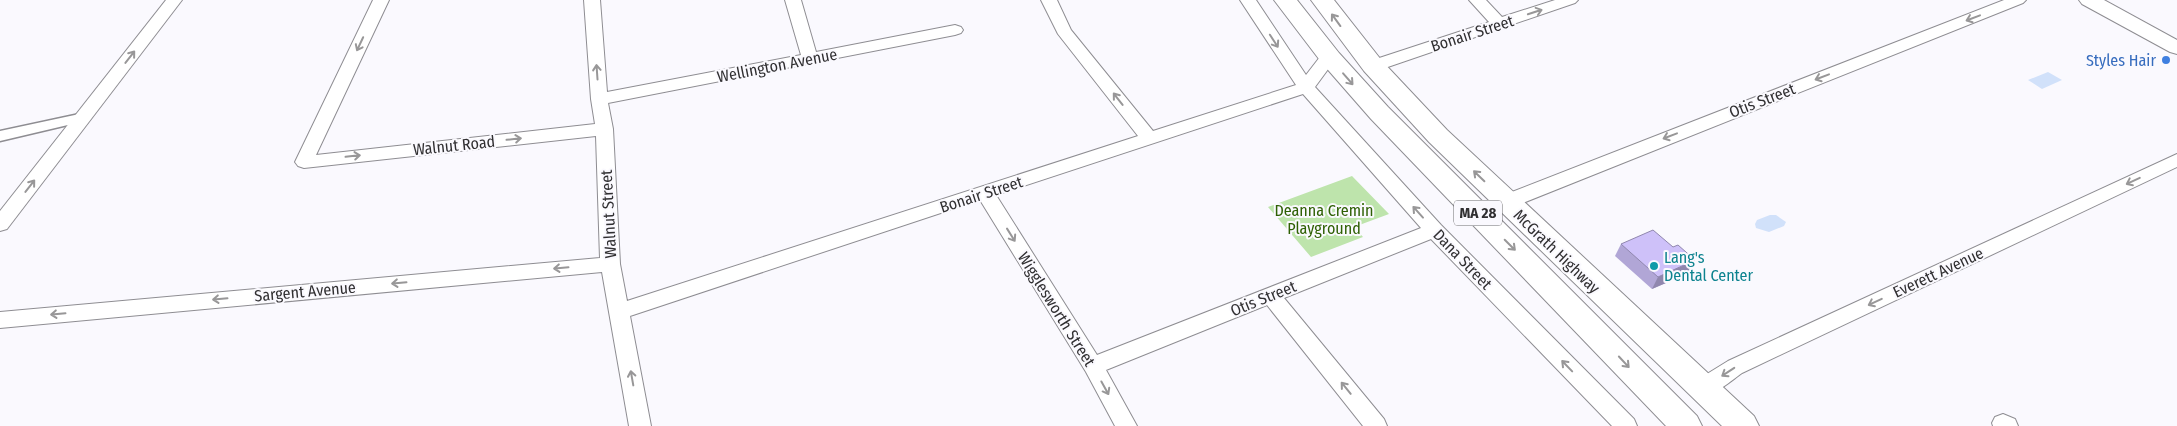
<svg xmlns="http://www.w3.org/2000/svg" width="2177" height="426" viewBox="0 0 2177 426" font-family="'Fira Sans Condensed',sans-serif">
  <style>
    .green { fill: #bee4ac }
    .water { fill: #d1e1fa }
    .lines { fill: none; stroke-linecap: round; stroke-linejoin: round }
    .pedestrian-casing { stroke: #8e8d92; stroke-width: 3 }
    .minor-casing { stroke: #8e8d92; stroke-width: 2 }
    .tertiary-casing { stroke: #8e8d92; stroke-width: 2 }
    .trunk-casing { stroke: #8e8d92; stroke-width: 2 }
    .pedestrian { fill: #fff; fill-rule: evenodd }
    .minor { fill: #fff; fill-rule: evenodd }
    .tertiary { fill: #fff; fill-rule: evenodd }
    .trunk { fill: #fff; fill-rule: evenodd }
    .wall { fill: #b1a6d6 }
    .shaded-wall { fill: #9087ae }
    .building { fill: #cec1f9; stroke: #9087ae }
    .oneway { stroke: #989798 }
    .shop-dot { fill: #3f7fe0; stroke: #faf9fe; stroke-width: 2 }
    .culture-dot { fill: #0f9aa8; stroke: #faf9fe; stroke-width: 2 }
    .labels { text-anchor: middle; stroke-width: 4; stroke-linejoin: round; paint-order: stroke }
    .shield { fill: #faf9fe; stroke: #6d6c6e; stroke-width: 1 }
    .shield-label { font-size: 15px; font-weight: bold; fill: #302f31 }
    .street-label { font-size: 16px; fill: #302f31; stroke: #faf9fe }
    .shop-label { font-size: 16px; fill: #366cbe; stroke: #faf9fe; text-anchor: end }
    .park-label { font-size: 16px; fill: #2e6004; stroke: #faf9fe }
    .culture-label { font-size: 16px; fill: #0d838f; stroke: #faf9fe; text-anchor: start }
  </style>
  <rect width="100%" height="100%" fill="#faf9fe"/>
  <polygon class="green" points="1352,176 1389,214 1354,227 1363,237 1311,257 1268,207"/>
  <g class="water">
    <polygon points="2048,72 2062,80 2042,89 2028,80"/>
    <polygon points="1770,215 1776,215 1786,222 1784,226 1769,232 1756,228 1755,224 1757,220"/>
  </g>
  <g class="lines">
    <g class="pedestrian-casing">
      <polygon id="pedestrian" points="84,113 89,114 91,117 89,120 0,141 0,131"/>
    </g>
    <g class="minor-casing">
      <g id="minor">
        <polygon points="166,0 182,0 7,229 0,231 0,211"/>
        <path d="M 373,0 L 389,0 L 316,155 L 595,124 L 591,99 L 584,0 L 600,0 L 607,92 L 801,55 L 785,0 L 801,0 L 816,52 L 955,25 L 961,27 L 963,30 L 961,33 L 955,35 L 608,103 L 613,129 L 620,264 L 627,301 L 1138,136 L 1058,34 L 1041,0 L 1057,0 L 1071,30 L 1153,131 L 1296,85 L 1240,0 L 1256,0 L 1306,75 L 1323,53 L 1335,53 L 1337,57 L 1315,87 L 1441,225 L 1634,419 L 1637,426 L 1612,426 L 1431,239 L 1284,298 L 1384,419 L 1387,426 L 1363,426 L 1267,305 L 1106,370 L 1137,426 L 1115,426 L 1086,372 L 980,200 L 630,316 L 651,426 L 629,426 L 602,272 L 0,328 L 0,312 L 600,258 L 596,136 L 304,168 L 298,166 L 295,162 ZM 1303,94 L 1421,228 L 1097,355 L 996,195 Z"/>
        <polygon points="1469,0 1486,0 1502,17 1555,0 1578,0 1575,3 1379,70 1367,70 1365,66 1367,62 1489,22"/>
        <polygon points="2004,0 2026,0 2023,3 1513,207 1506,209 1499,207 1497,202 1499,197"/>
        <path d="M 2177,154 L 2177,167 L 1742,373 C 1729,382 1711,400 1694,394 L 1691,388 L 1694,382 L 1728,361 Z"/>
        <polygon points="2003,414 2015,419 2018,426 1993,426 1992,423 1995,417"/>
      </g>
    </g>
    <g class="tertiary-casing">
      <polygon id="tertiary" points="2079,0 2104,0 2177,40 2177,54 2170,52 2082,4"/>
    </g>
    <g class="trunk-casing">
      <g id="trunk">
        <polygon points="1274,0 1297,0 1339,53 1388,107 1697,416 1702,426 1666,426 1371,119 1322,63"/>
        <polygon points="1311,0 1334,0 1382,61 1447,130 1754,416 1759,426 1722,426 1429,142 1364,71"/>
      </g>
    </g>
    <use href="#pedestrian" class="pedestrian"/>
    <use href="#minor" class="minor"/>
    <use href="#tertiary" class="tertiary"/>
    <use href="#trunk" class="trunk"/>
  </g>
  <polygon class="wall" points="1621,244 1689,273 1652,289 1615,256"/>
  <polygon class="shaded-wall" points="1695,260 1689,273 1652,289 1658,277"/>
  <polygon class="building" points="1653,230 1673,247 1678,245 1695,260 1658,277 1621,244"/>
  <defs><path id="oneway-shaft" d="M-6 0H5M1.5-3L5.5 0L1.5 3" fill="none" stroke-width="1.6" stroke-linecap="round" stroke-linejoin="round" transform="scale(1.25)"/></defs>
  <g class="oneway">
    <use href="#oneway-shaft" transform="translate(1535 12) rotate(-18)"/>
    <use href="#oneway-shaft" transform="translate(1973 18) rotate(159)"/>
    <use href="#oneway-shaft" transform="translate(1336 20) rotate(-126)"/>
    <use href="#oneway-shaft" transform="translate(1274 41) rotate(57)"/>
    <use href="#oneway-shaft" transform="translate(360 44) rotate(115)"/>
    <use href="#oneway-shaft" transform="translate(130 57) rotate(-52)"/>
    <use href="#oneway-shaft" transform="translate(597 72) rotate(-94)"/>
    <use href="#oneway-shaft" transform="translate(1822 77) rotate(159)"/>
    <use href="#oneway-shaft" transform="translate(1348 79) rotate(49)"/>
    <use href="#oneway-shaft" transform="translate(1118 99) rotate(-128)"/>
    <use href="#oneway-shaft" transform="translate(1670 136) rotate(159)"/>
    <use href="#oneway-shaft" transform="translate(514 139) rotate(-6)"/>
    <use href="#oneway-shaft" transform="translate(353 156) rotate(-6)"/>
    <use href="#oneway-shaft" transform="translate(1479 176) rotate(-136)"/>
    <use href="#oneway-shaft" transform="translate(2133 181) rotate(155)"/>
    <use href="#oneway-shaft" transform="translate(30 186) rotate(-52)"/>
    <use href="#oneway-shaft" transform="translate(1418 212) rotate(-132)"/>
    <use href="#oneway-shaft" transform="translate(1011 235) rotate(58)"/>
    <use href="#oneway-shaft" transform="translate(1510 245) rotate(45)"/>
    <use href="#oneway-shaft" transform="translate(561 268) rotate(175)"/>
    <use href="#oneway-shaft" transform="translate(399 283) rotate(175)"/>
    <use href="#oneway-shaft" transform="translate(220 299) rotate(175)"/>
    <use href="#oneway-shaft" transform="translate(1875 302) rotate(155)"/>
    <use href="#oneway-shaft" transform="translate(58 314) rotate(175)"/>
    <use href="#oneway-shaft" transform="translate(1624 362) rotate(47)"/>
    <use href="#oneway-shaft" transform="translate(1567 366) rotate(-134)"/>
    <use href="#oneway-shaft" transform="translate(1728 372) rotate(147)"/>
    <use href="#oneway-shaft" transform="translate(632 378) rotate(-100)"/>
    <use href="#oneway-shaft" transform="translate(1105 388) rotate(61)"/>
    <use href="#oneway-shaft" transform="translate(1346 388) rotate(-129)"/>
  </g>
  <circle class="shop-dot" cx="2166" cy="60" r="5"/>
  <circle class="culture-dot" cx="1654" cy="266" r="5"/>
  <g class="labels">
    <rect class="shield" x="1454" y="200.5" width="48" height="25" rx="4"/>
    <g class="shield-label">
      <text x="1478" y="218">MA 28</text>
    </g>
    <g class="street-label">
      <text transform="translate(1472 33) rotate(-18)" y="6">Bonair Street</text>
      <text transform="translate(777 65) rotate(-11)" y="6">Wellington Avenue</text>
      <text transform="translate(1762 100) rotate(-21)" y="6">Otis Street</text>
      <text transform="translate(454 145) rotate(-6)" y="6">Walnut Road</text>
      <text transform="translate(981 194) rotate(-18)" y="6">Bonair Street</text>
      <text transform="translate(608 214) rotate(-93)" y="6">Walnut Street</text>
      <text transform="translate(1557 251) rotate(44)" y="6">McGrath Highway</text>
      <text transform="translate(1463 259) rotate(46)" y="6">Dana Street</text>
      <text transform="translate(1938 272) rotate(-25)" y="6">Everett Avenue</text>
      <text transform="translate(305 291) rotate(-5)" y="6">Sargent Avenue</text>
      <text transform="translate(1263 298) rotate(-22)" y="6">Otis Street</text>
      <text transform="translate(1057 309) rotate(58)" y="6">Wigglesworth Street</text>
    </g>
    <g class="shop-label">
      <text x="2156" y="66">Styles Hair</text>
    </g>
    <g class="park-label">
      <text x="1324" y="216">Deanna Cremin<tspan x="1324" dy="18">Playground</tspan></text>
    </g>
    <g class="culture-label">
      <text x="1664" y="263">Lang's<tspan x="1664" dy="18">Dental Center</tspan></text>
    </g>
  </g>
</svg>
